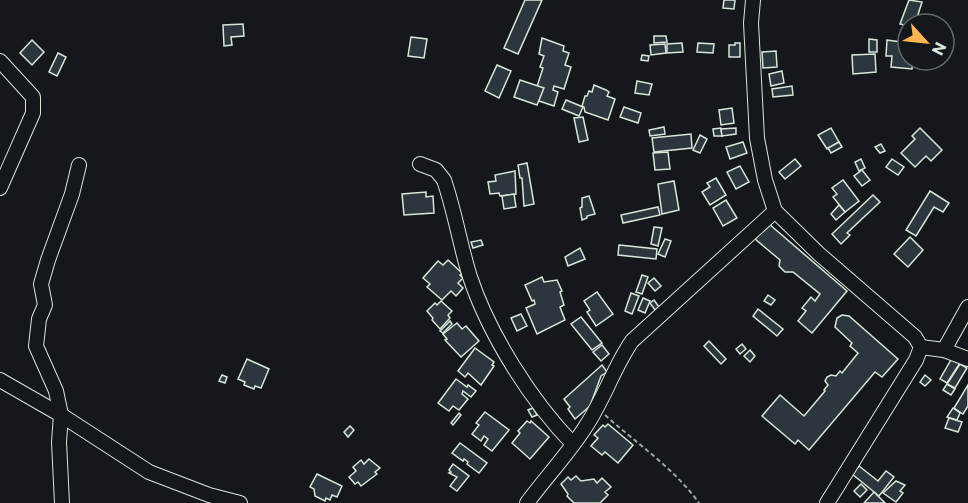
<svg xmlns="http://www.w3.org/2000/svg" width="968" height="503" viewBox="0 0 968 503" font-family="Commissioner,sans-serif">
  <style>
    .building { fill: #2c363c; stroke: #d8e6dc; stroke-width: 1.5 }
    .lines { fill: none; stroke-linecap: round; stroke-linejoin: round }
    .minor-casing { stroke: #d8e6dc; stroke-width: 16 }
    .path { stroke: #9da8a2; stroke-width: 2; stroke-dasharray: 4.5 3; stroke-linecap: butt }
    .minor { stroke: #14181c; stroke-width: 14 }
  </style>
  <rect width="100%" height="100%" fill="#14181c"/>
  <g class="building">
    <polygon points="525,0 542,0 518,54 504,48"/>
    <polygon points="724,0 735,0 734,9 723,8"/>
    <polygon points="909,0 922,2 915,24 908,24 908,26 900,24"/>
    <polygon points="243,24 244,36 231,37 232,45 224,46 223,25"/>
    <polygon points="654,36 666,36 667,42 654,43"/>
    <polygon points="411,37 427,39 424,58 408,56"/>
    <polygon points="542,38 564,46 563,51 569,53 565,65 571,67 564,89 554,86 553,90 558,92 554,106 533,99 543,68 540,67 544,56 539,54"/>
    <polygon points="869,39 877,40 877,52 869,52"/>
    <polygon points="32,40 44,52 32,65 20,53"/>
    <polygon points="887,40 908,43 908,60 913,60 912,69 891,67 892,56 886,56"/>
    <polygon points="682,43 683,52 667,53 667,44"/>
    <polygon points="698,43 714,44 713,53 697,52"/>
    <polygon points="735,43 740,43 740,57 729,57 729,45 735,45"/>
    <polygon points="665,44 666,53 651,55 650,45"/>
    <polygon points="776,51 777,67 763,68 762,52"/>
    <polygon points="58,53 66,57 57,76 49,72"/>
    <polygon points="875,54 876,72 853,74 852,55"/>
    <polygon points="642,55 649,56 648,61 641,60"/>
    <polygon points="919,60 928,60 928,68 919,67"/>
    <polygon points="497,65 511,71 499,98 485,91"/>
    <polygon points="782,71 784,83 771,86 769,74"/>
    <polygon points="520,80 544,88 537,105 514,97"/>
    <polygon points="637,81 652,84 649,95 635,93"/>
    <polygon points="594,85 606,90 609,92 607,96 615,99 608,120 585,112 584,107 582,106 585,96 587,96 589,91 592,92"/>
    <polygon points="792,86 793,95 773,97 772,89"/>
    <polygon points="566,100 583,107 579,116 562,109"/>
    <polygon points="624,107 641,113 638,123 620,117"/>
    <polygon points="732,108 734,123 721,125 719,110"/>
    <polygon points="583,117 588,140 579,142 574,118"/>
    <polygon points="664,127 665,134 650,136 649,130"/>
    <polygon points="721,128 722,136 714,136 713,129"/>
    <polygon points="736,128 736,134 722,136 721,129"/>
    <polygon points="831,128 839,142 827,149 818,135"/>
    <polygon points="920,128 942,150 931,161 926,156 915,167 901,153 915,139 912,136"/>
    <polygon points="691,134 692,148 654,152 652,138"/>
    <polygon points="700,135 707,139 700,153 693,150"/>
    <polygon points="743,142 747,153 730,159 726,147"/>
    <polygon points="839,142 842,147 831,153 828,148"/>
    <polygon points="881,144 885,151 880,153 875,147"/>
    <polygon points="668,152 670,169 655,170 653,153"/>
    <polygon points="795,159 801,166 785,179 779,172"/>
    <polygon points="861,159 865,168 859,171 855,162"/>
    <polygon points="892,159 904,167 898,175 886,167"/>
    <polygon points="527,163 534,204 524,206 522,178 520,178 518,165"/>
    <polygon points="740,166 749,182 736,189 727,172"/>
    <polygon points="862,170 870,180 862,186 854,176"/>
    <polygon points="515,171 516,194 500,196 499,193 490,194 488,182 496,181 495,175"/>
    <polygon points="716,178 726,195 710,205 702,192 710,187 707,183"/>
    <polygon points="843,180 859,201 845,212 833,197 837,194 832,188"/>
    <polygon points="674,181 679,210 662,214 658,184"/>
    <polygon points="930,191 949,203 943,212 934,207 916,236 906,230"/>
    <polygon points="426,192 426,197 433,196 434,213 404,215 402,194"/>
    <polygon points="514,194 516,207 504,209 502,196"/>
    <polygon points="873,195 880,202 847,233 850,235 841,244 832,234"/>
    <polygon points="589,196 595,214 587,216 587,218 582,220 580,208 582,207 582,198"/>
    <polygon points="726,200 737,218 723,226 713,208"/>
    <polygon points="839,205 845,212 836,220 831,214"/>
    <polygon points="658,207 660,215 623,223 621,215"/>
    <polygon points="769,224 847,291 812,333 798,321 806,311 802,308 811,297 815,301 820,294 793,272 785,272 779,266 780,260 755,239"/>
    <polygon points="654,227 662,228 658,246 651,244"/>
    <polygon points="910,237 923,250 908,267 894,254"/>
    <polygon points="665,239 671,241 665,257 658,254"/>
    <polygon points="481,240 483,245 473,248 471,242"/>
    <polygon points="619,245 657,249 656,259 618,255"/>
    <polygon points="580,248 585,259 568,266 565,257"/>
    <polygon points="448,260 462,273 460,275 463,278 458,283 463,288 456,296 451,291 442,300 427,287 430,284 423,278 438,261 443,265"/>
    <polygon points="642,275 648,277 642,294 636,292"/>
    <polygon points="542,277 544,282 557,280 562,291 560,292 564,305 560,307 565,320 537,334 526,308 535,304 534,300 532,301 525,285"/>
    <polygon points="654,278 661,286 655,291 648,283"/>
    <polygon points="597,292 613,314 596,326 587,312 590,310 584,301"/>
    <polygon points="631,293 639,296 632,314 625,311"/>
    <polygon points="768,295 775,300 771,305 764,301"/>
    <polygon points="643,298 650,301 645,313 638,310"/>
    <polygon points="654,300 659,307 655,310 650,303"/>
    <polygon points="441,301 452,311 448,315 450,318 440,329 432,320 433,318 427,311 435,303 437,305"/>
    <polygon points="758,309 783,329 777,336 753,316"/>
    <polygon points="521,314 527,326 517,331 511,318"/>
    <polygon points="842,315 849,316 898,359 882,377 875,372 809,450 798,440 795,444 762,416 780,395 804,416 825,391 824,390 828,385 825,381 827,377 831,375 836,376 840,371 842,373 858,353 850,346 852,343 835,327 837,318"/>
    <polygon points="581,317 602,343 592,350 571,324"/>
    <polygon points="450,321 452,324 443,333 440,331"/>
    <polygon points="457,323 462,329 466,326 479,341 461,357 445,340 447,339 443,334"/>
    <polygon points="709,341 726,359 721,364 704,346"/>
    <polygon points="742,344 746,349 740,354 736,349"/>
    <polygon points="602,345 609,354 601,361 593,352"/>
    <polygon points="475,348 494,362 492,365 494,366 481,385 468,373 465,377 458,371"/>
    <polygon points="750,350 755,356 750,362 744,356"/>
    <polygon points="952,358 960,363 947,383 940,379"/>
    <polygon points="247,359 269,369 261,388 255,386 254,389 244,385 245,382 238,379"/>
    <polygon points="960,364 967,368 955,388 947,384"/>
    <polygon points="602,365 607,372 601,376 590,406 575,419 568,409 570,407 564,399"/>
    <polygon points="222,375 227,377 225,383 219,381"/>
    <polygon points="925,375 931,380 925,386 920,382"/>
    <polygon points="456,379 467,387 468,385 476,391 471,397 463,391 462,394 468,399 459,410 453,406 449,411 438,403"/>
    <polygon points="947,384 955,389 951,395 943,390"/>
    <polygon points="968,385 968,406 963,414 954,408"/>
    <polygon points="533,408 537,415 532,417 528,410"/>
    <polygon points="953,408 960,413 957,420 947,417"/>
    <polygon points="485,412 509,430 492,451 484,445 488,439 484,436 481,441 472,434 479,425 476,423"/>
    <polygon points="459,413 461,415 453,425 451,423"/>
    <polygon points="949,418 962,422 958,432 945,428"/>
    <polygon points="527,421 530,423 531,421 549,437 530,459 512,443 520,433 518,431"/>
    <polygon points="608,424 633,445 618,463 605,452 602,455 591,446 598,438 594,435 603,425 605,427"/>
    <polygon points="350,426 354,430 348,437 344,432"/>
    <polygon points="460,443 487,463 479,473 467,464 468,462 464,459 463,461 452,453"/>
    <polygon points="369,459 380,468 375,472 377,474 361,486 358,482 355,484 349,477 356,471 353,467 361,460 364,464"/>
    <polygon points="453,464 469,476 457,491 450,486 457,477 449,473 451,472 449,470"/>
    <polygon points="859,466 878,481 886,471 894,477 879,496 852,474"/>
    <polygon points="317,474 342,486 337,497 332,495 330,500 326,498 325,501 315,496 314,489 310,487"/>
    <polygon points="576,476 581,481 594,479 597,483 602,478 611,487 605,492 608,495 600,503 574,503 567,496 568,494 561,484 568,477 571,480"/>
    <polygon points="896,481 905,485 900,491 903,493 896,502 883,493"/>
    <polygon points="861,484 867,490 860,497 854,491"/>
    <polygon points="874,492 885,503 864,503"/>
  </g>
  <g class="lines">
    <g class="minor-casing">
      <g id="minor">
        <polyline points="0,61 33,97 33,113 0,188"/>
        <path d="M 420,164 L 436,170 L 444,180 C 455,212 460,245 470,277 C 489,334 531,401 573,444"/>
        <polyline points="775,211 819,254 915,337 921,347 916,360 827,503"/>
        <polyline points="921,347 944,350 968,359"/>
        <polyline points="944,350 968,307"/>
        <polyline points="0,380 61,415 149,472 209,495 240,503"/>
        <polyline points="62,503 59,442 61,415 56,391 36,346 39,319 45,305 41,284 48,260 72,194 79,165"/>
        <path d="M 527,503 C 546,477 569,453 586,426 C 604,399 614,367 632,341 L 775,211 L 765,180 L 757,138 L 751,23 L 753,0"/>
      </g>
    </g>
    <path class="path" d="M 605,415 C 637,444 673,467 699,503"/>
    <use href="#minor" class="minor"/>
  </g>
  <g transform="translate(926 42) rotate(117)"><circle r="28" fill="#14181c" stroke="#626a69" stroke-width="1.5"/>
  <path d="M0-4.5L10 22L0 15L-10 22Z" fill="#ffb74d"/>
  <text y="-9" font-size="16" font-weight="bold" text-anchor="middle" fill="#d8e6dc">N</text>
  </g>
</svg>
